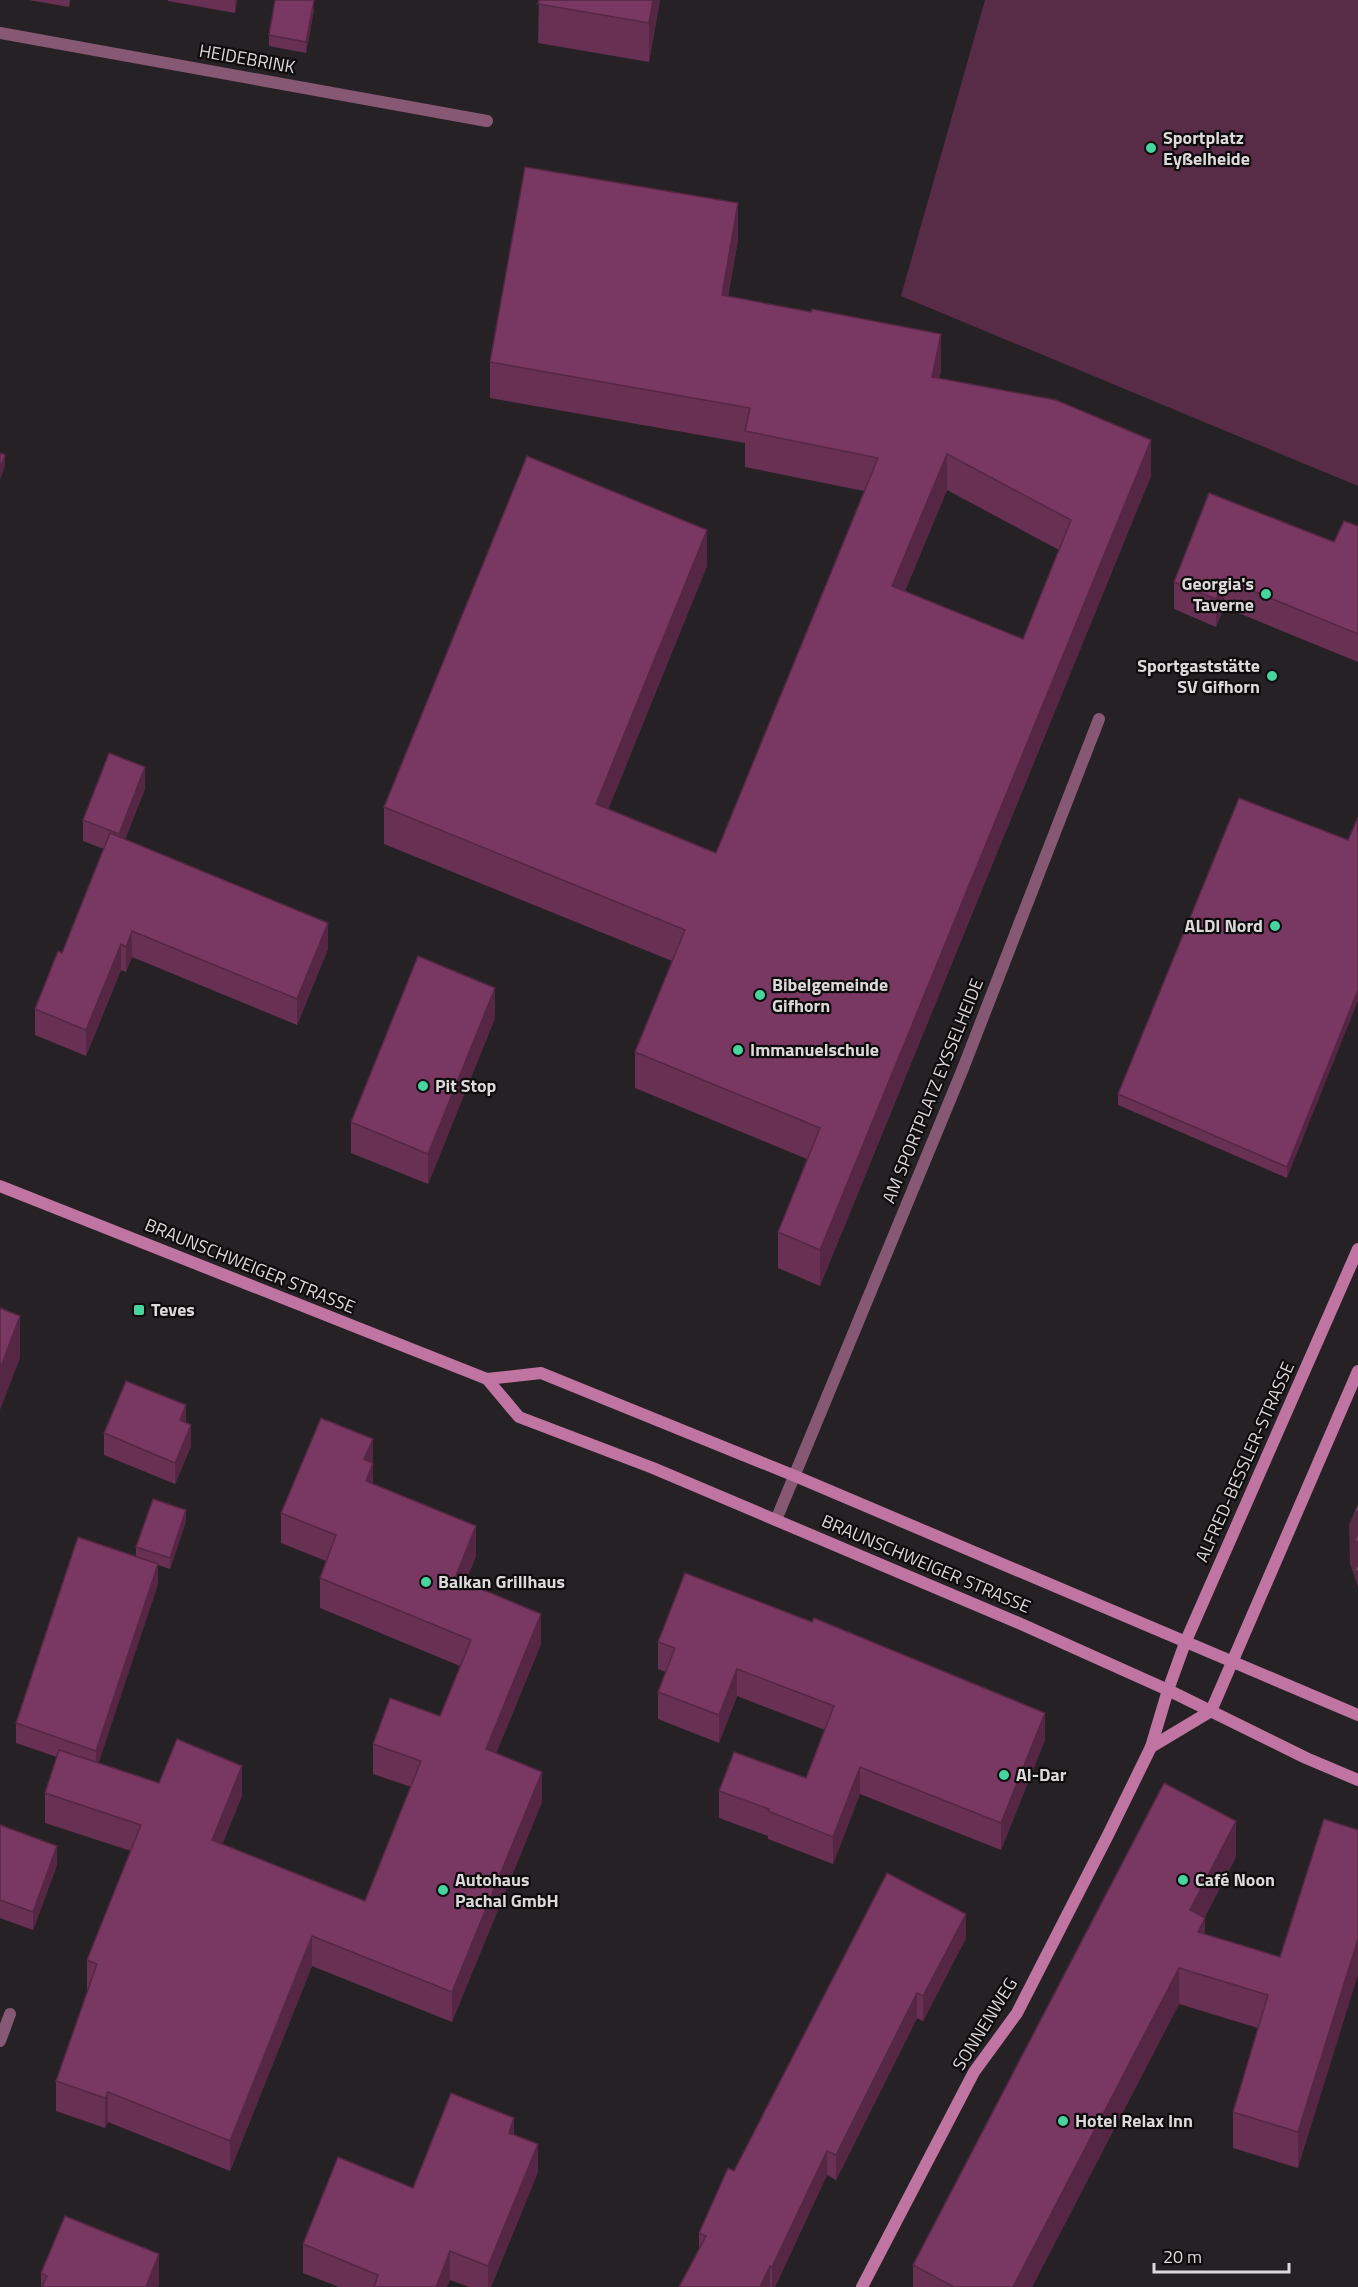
<svg xmlns="http://www.w3.org/2000/svg" width="1358" height="2287" viewBox="0 0 1358 2287" font-family="'Titillium Web',sans-serif">
  <style>
    .forest { fill: url(#forest-firs) }
    .pitch { fill: #582c47 }
    .lines { fill: none; stroke-linecap: round; stroke-linejoin: round }
    .street { stroke: #875874; stroke-width: 12 }
    .secondary { stroke: #c074a2; stroke-width: 12 }
    .wall { fill: #683053; fill-rule: evenodd }
    .shaded-wall { fill: #552744 }
    .building { fill: #793861; stroke: #552744; stroke-width: 1.5; fill-rule: evenodd }
    .poi-dot { fill: #47d49e; stroke: #0e0c0d; stroke-width: 2 }
    .labels { text-anchor: middle; stroke-width: 4.5; stroke-linejoin: round; paint-order: stroke }
    .street-label { font-size: 18px; fill: #ddd9db; stroke: #0e0c0d }
    .poi-label { font-size: 18px; font-weight: bold; fill: #ddd9db; stroke: #0e0c0d; text-anchor: start }
  </style>
  <defs>
    <pattern id="forest-firs" width="22" height="20" patternUnits="userSpaceOnUse" patternTransform="scale(1.5)"><rect width="22" height="20" fill="#582c47"/><path d="M5 1l3.5 6h-7zM16 11l3.5 6h-7z" fill="#704a61"/></pattern>
  </defs>
  <rect width="100%" height="100%" fill="#262124"/>
  <polygon class="forest" points="1358,1504 1358,1587 1350,1564 1349,1525"/>
  <polygon class="pitch" points="985,0 1358,0 1358,486 901,296"/>
  <g class="lines">
    <g class="street">
      <polyline points="0,33 487,121"/>
      <polyline points="776,1520 962,1071 1099,719"/>
      <polyline points="0,2041 10,2014"/>
    </g>
    <g class="secondary">
      <polyline points="0,1186 487,1379 541,1373 795,1476 1358,1715"/>
      <polyline points="487,1379 519,1417 653,1468 1021,1624 1168,1690 1306,1758 1358,1780"/>
      <polyline points="1151,1747 1211,1711 1358,1371"/>
      <polyline points="862,2287 974,2072 1017,2013 1108,1835 1151,1747 1168,1690 1185,1643 1358,1249"/>
    </g>
  </g>
  <g class="wall">
    <polygon points="29,0 70,0 69,7"/>
    <polygon points="168,0 237,0 235,13 168,1"/>
    <polygon points="539,0 660,0 649,62 538,43"/>
    <polygon points="314,10 306,53 269,46 269,35"/>
    <path d="M 738,240 L 728,296 L 941,371 L 939,378 L 1151,476 L 820,1286 L 778,1268 L 778,1232 L 807,1159 L 635,1088 L 635,1052 L 672,961 L 384,844 L 384,807 L 707,566 L 608,809 L 716,853 L 864,491 L 745,467 L 745,443 L 490,398 L 490,362 ZM 947,490 L 1059,550 L 1023,639 L 905,591 Z"/>
    <polygon points="1358,526 1358,662 1224,607 1216,627 1174,609 1174,582 1334,542"/>
    <polygon points="145,789 125,839 328,949 297,1025 132,957 126,972 121,970 86,1056 35,1035 35,1009 62,953 104,849 83,841 83,820"/>
    <polygon points="1348,840 1287,1178 1118,1105 1118,1094"/>
    <polygon points="495,1018 428,1184 351,1153 351,1122"/>
    <polygon points="186,1423 191,1446 175,1484 104,1455 104,1433"/>
    <polygon points="373,1439 373,1484 476,1556 465,1583 541,1644 496,1753 542,1802 452,2022 312,1966 230,2171 108,2122 105,2128 56,2111 56,2081 88,1990 87,1990 87,1960 131,1851 45,1823 45,1793 57,1757 16,1743 16,1723 136,1556 136,1547 186,1521 170,1569 158,1565 158,1584 98,1763 159,1783 242,1796 222,1844 365,1901 411,1787 373,1774 373,1744 440,1716 460,1666 320,1608 320,1578 326,1561 281,1543 281,1513"/>
    <polygon points="658,1642 1045,1740 1001,1850 860,1794 833,1864 768,1839 768,1836 719,1818 719,1791 806,1778 825,1730 737,1696 719,1743 658,1719 658,1692 666,1672 658,1669"/>
    <polygon points="1324,1819 1298,2168 1233,2148 1233,2112 1258,2028 1179,2004 1032,2287 913,2287 913,2265 1236,1857 1204,1918 1205,1934 1280,1957"/>
    <polygon points="0,1825 57,1865 33,1930 0,1918"/>
    <polygon points="966,1938 923,2021 917,2018 836,2180 827,2175 775,2287 679,2287 699,2250 699,2233 734,2171"/>
    <polygon points="514,2135 538,2172 491,2287 469,2287 450,2280 447,2287 339,2287 303,2273 303,2244"/>
    <polygon points="41,2273 159,2285 158,2287 41,2287"/>
  </g>
  <g class="shaded-wall">
    <polygon points="235,0 237,0 235,13"/>
    <polygon points="314,0 314,10 306,53 306,42"/>
    <polygon points="653,0 660,0 649,62 649,23"/>
    <polygon points="738,203 738,240 722,331 722,295"/>
    <polygon points="941,334 941,371 932,413 932,377"/>
    <polygon points="1151,440 1151,476 820,1286 820,1250"/>
    <polygon points="947,454 947,490 892,622 892,586"/>
    <polygon points="5,455 5,466 0,480 0,469"/>
    <polygon points="707,530 707,566 596,840 596,804"/>
    <polygon points="1224,579 1224,607 1216,627 1216,599"/>
    <polygon points="145,767 145,789 119,855 119,834"/>
    <polygon points="328,923 328,949 297,1025 297,999"/>
    <polygon points="132,931 132,957 126,972 126,947"/>
    <polygon points="121,944 121,970 86,1056 86,1030"/>
    <polygon points="495,988 495,1018 428,1184 428,1154"/>
    <polygon points="1358,990 1358,1001 1287,1178 1287,1167"/>
    <polygon points="20,1316 20,1358 0,1410 0,1369"/>
    <polygon points="186,1405 186,1427 180,1420"/>
    <polygon points="191,1425 191,1446 175,1484 175,1463"/>
    <polygon points="373,1439 373,1493 366,1511 364,1459"/>
    <polygon points="186,1510 186,1521 170,1569 170,1558"/>
    <polygon points="476,1526 476,1556 455,1608 455,1578"/>
    <polygon points="158,1564 158,1584 96,1771 96,1751"/>
    <polygon points="541,1614 541,1644 486,1779 486,1749"/>
    <polygon points="737,1669 737,1696 719,1743 719,1715"/>
    <polygon points="1045,1713 1045,1740 1001,1850 1001,1823"/>
    <polygon points="242,1766 242,1796 212,1870 212,1840"/>
    <polygon points="860,1767 860,1794 833,1864 833,1837"/>
    <polygon points="542,1772 542,1802 452,2022 452,1992"/>
    <polygon points="1236,1821 1236,1857 1190,1946 1190,1910"/>
    <polygon points="57,1846 57,1865 33,1930 33,1912"/>
    <polygon points="966,1914 966,1938 923,2021 923,1996"/>
    <polygon points="1205,1918 1205,1954 1198,1932"/>
    <polygon points="312,1936 312,1966 230,2171 230,2141"/>
    <polygon points="1358,1939 1358,1975 1298,2168 1298,2132"/>
    <polygon points="1179,1968 1179,2004 1032,2287 1013,2287"/>
    <polygon points="917,1993 917,2018 836,2180 836,2155"/>
    <polygon points="108,2092 108,2122 105,2128 105,2098"/>
    <polygon points="514,2118 514,2146 509,2133"/>
    <polygon points="538,2144 538,2172 491,2287 488,2287 488,2266"/>
    <polygon points="827,2151 827,2175 775,2287 772,2287 772,2267"/>
    <polygon points="450,2251 450,2280 447,2287 436,2287"/>
    <polygon points="159,2254 159,2285 158,2287 146,2287"/>
    <polygon points="770,2266 770,2287 760,2287"/>
  </g>
  <g class="building">
    <polygon points="275,0 314,0 306,42 269,35"/>
    <polygon points="539,0 653,0 649,23 538,4"/>
    <path d="M 525,167 L 738,203 L 722,295 L 811,312 L 812,309 L 941,334 L 932,377 L 1056,400 L 1151,440 L 820,1250 L 778,1232 L 820,1128 L 635,1052 L 685,930 L 384,807 L 527,456 L 707,530 L 596,804 L 716,853 L 878,458 L 745,431 L 750,408 L 490,362 ZM 947,454 L 1071,520 L 1023,639 L 892,586 Z"/>
    <polygon points="0,453 5,455 0,469"/>
    <polygon points="1209,493 1334,542 1344,521 1358,526 1358,634 1224,579 1216,599 1174,582"/>
    <polygon points="109,753 145,767 119,834 83,820"/>
    <polygon points="1239,798 1348,840 1358,817 1358,990 1287,1167 1118,1094"/>
    <polygon points="110,833 328,923 297,999 132,931 126,947 121,944 86,1030 35,1009 58,951 62,953"/>
    <polygon points="418,956 495,988 428,1154 351,1122"/>
    <polygon points="0,1308 20,1316 0,1369"/>
    <polygon points="126,1381 186,1405 180,1420 191,1425 175,1463 104,1433"/>
    <polygon points="321,1418 373,1439 364,1459 373,1463 366,1481 476,1526 455,1578 541,1614 486,1749 542,1772 452,1992 312,1936 230,2141 108,2092 105,2098 56,2081 97,1964 87,1960 141,1825 45,1793 59,1750 159,1783 177,1739 242,1766 212,1840 365,1901 421,1761 373,1744 390,1698 440,1716 471,1640 320,1578 336,1535 281,1513"/>
    <polygon points="153,1499 186,1510 170,1558 136,1547"/>
    <polygon points="78,1537 158,1564 96,1751 16,1723"/>
    <polygon points="685,1573 812,1622 814,1618 1045,1713 1001,1823 860,1767 833,1837 768,1811 769,1809 719,1791 734,1752 806,1778 834,1706 737,1669 719,1715 658,1692 675,1648 658,1642"/>
    <polygon points="1164,1783 1236,1821 1190,1910 1205,1918 1198,1932 1280,1957 1324,1819 1358,1830 1358,1939 1298,2132 1233,2112 1268,1995 1179,1968 1013,2287 954,2287 913,2265"/>
    <polygon points="0,1825 57,1846 33,1912 0,1900"/>
    <polygon points="887,1873 966,1914 923,1996 917,1993 836,2155 827,2151 772,2267 770,2266 760,2287 679,2287 706,2236 699,2233 728,2168 734,2171"/>
    <polygon points="451,2093 514,2118 509,2133 538,2144 488,2266 450,2251 436,2287 374,2287 378,2275 303,2244 338,2157 413,2188"/>
    <polygon points="65,2216 159,2254 146,2287 42,2287 47,2276 41,2273"/>
  </g>
  <g class="poi-dot">
    <circle cx="1151" cy="148" r="6"/>
    <circle cx="1266" cy="594" r="6"/>
    <circle cx="1272" cy="676" r="6"/>
    <circle cx="1275" cy="926" r="6"/>
    <circle cx="760" cy="995" r="6"/>
    <circle cx="738" cy="1050" r="6"/>
    <circle cx="423" cy="1086" r="6"/>
    <rect x="133" y="1304" width="12" height="12" rx="3"/>
    <circle cx="426" cy="1582" r="6"/>
    <circle cx="1004" cy="1775" r="6"/>
    <circle cx="1183" cy="1880" r="6"/>
    <circle cx="443" cy="1890" r="6"/>
    <circle cx="1063" cy="2121" r="6"/>
  </g>
  <g class="labels">
    <g class="street-label">
      <text transform="translate(247 59) rotate(10)" y="6">HEIDEBRINK</text>
      <text transform="translate(933 1091) rotate(-68)" y="6">AM SPORTPLATZ EYSSELHEIDE</text>
      <text transform="translate(250 1266) rotate(22)" y="6">BRAUNSCHWEIGER STRASSE</text>
      <text transform="translate(1245 1462) rotate(-66)" y="6">ALFRED-BESSLER-STRASSE</text>
      <text transform="translate(926 1564) rotate(23)" y="6">BRAUNSCHWEIGER STRASSE</text>
      <text transform="translate(985 2024) rotate(-58)" y="6">SONNENWEG</text>
    </g>
    <g class="poi-label">
      <text x="1163" y="144">Sportplatz<tspan x="1163" dy="21">Eyßelheide</tspan></text>
      <text x="1254" y="590" text-anchor="end">Georgia's<tspan x="1254" dy="21">Taverne</tspan></text>
      <text x="1260" y="672" text-anchor="end">Sportgaststätte<tspan x="1260" dy="21">SV Gifhorn</tspan></text>
      <text x="1263" y="932" text-anchor="end">ALDI Nord</text>
      <text x="772" y="991">Bibelgemeinde<tspan x="772" dy="21">Gifhorn</tspan></text>
      <text x="750" y="1056">Immanuelschule</text>
      <text x="435" y="1092">Pit Stop</text>
      <text x="151" y="1316">Teves</text>
      <text x="438" y="1588">Balkan Grillhaus</text>
      <text x="1016" y="1781">Al-Dar</text>
      <text x="455" y="1886">Autohaus<tspan x="455" dy="21">Pachal GmbH</tspan></text>
      <text x="1195" y="1886">Café Noon</text>
      <text x="1075" y="2127">Hotel Relax Inn</text>
    </g>
  </g>
  <path d="M1154 2263v9h135v-9" fill="none" stroke="#ddd9db" stroke-width="3"/>
  <text x="1163" y="2263" font-size="18" fill="#ddd9db" stroke="#0e0c0d" stroke-width="4.5" paint-order="stroke">20 m</text>
</svg>
